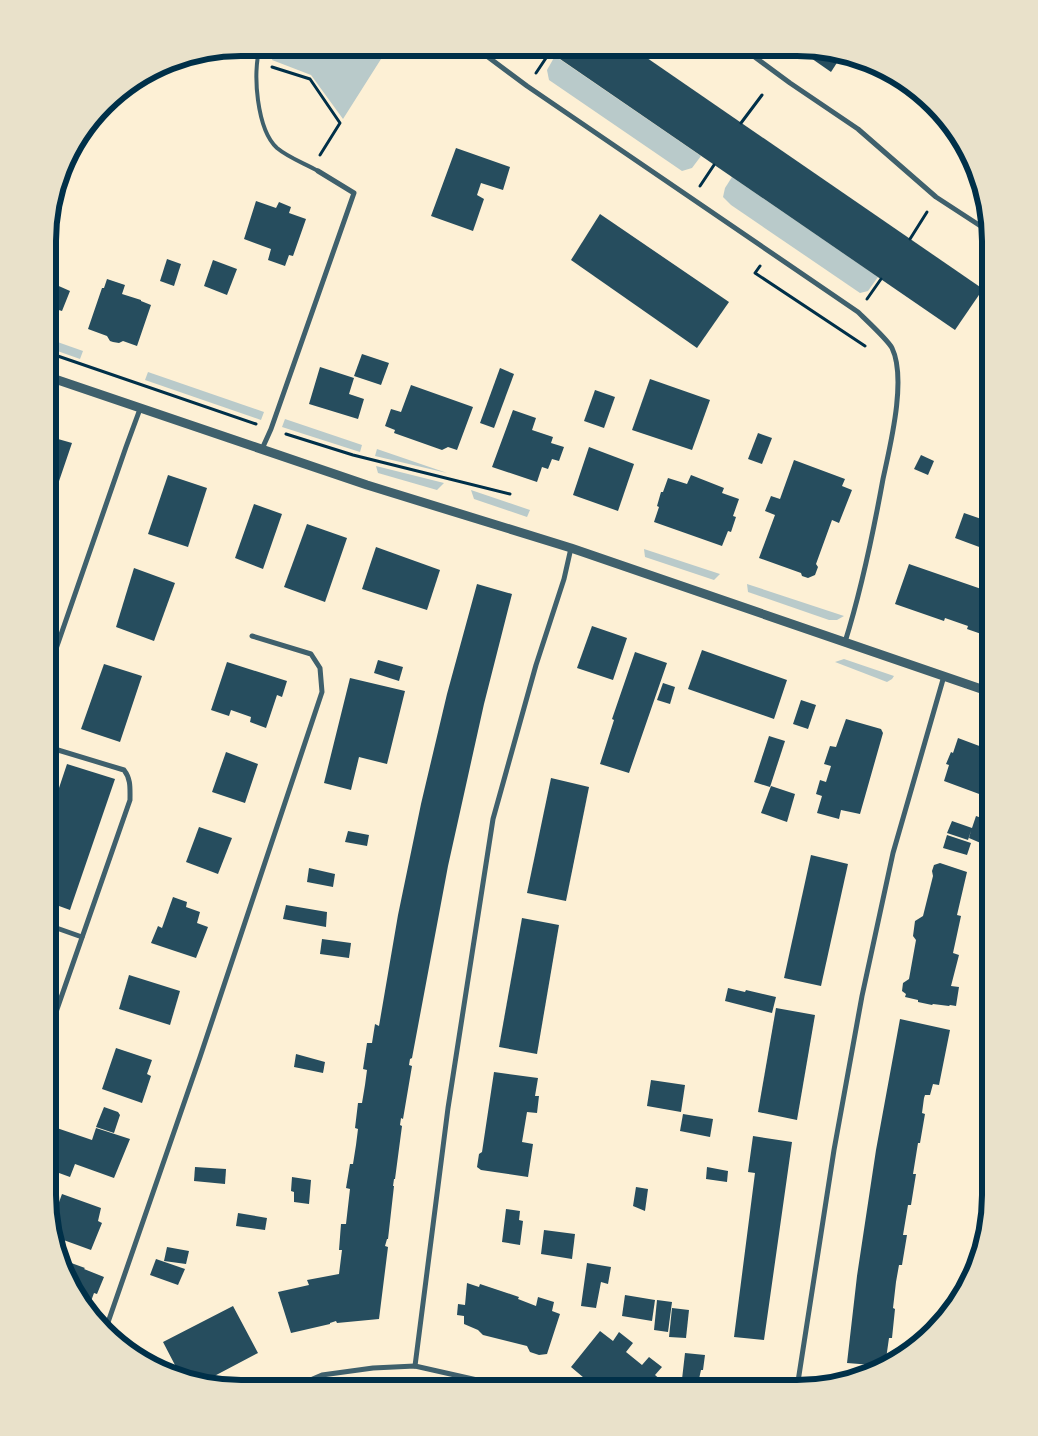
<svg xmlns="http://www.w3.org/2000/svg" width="1038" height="1436" viewBox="0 0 1038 1436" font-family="'DM Sans',sans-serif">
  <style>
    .green { fill: #b9caca }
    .building { fill: #264d5e }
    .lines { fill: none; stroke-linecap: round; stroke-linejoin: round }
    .path { stroke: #003049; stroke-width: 3 }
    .service { stroke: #3f606c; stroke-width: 4 }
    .minor { stroke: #3f606c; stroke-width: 5 }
    .tertiary { stroke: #3f606c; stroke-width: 9 }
    .rim { fill: none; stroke: #003049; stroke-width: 6 }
  </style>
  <rect width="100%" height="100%" fill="#fdf0d5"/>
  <g class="green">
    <polygon points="275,48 388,48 343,119 311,75 272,60"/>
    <polygon points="555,56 701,156 692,168 682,171 549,80 547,70"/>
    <polygon points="732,177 878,277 868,291 860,293 731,205 723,197 725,188"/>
    <polygon points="49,339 83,351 80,359 49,348"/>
    <polygon points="148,372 264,412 261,420 145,380"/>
    <polygon points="285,419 362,445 360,452 282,427"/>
    <polygon points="377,449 447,473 375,456"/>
    <polygon points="376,466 444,483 437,490 378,473"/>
    <polygon points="471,490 530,510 527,517 474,499"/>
    <polygon points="644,549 720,574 714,580 645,557"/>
    <polygon points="747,584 844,616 837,620 829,620 748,592"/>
    <polygon points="844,659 894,676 892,679 887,682 835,662"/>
  </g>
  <g class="building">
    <polygon points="544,48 634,49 983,289 955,330"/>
    <polygon points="798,49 822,49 842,55 831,72"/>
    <polygon points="456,148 510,167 503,190 481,183 477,195 484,199 473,231 431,216"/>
    <polygon points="256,201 276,208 279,202 291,207 289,213 306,219 293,256 289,255 285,266 268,260 271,249 244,239"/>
    <polygon points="600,214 729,302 697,348 571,260"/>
    <polygon points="167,259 181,264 174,286 160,281"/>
    <polygon points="213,260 237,269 227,295 204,286"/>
    <polygon points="107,279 125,285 122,294 141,300 141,301 151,305 137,346 123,341 119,343 113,342 110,341 107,336 88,329 102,288 104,288"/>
    <polygon points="52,283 70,291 62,311 49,307 49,288 50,288"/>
    <polygon points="362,354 389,363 381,385 354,376"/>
    <polygon points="320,367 354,378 349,394 364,399 358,419 309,404"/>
    <polygon points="500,368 514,374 494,428 480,423"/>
    <polygon points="650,379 710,400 692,450 632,430"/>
    <polygon points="411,385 473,407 457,450 448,447 442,450 394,433 395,430 385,426 391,409 401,412"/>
    <polygon points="595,390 615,397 604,428 584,421"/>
    <polygon points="513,410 536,418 532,430 553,437 551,443 564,447 559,461 552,459 548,469 542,467 537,482 492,467"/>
    <polygon points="49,430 59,434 58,439 72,443 56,490 49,488"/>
    <polygon points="758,433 772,438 762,464 748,459"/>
    <polygon points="589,447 634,464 618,511 573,495"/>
    <polygon points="921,455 934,461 928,475 914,469"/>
    <polygon points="794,460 845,479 842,486 852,490 839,523 832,520 816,564 818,567 815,575 808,578 802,576 801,573 759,558 775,515 765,511 771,496 780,499"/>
    <polygon points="168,475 207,488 188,547 148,534"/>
    <polygon points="691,475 724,488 722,493 739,499 733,516 736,517 731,532 728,531 722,546 654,522 659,507 657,506 661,492 663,492 668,478 687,484"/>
    <polygon points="254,504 282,514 263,569 235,558"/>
    <polygon points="964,513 990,522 990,551 955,538"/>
    <polygon points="307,524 347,538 325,602 284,587"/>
    <polygon points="376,547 440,570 427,610 362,589"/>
    <polygon points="909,564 990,592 990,637 967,629 968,626 945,618 944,621 895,604"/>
    <polygon points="134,568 175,583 154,641 116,627"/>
    <polygon points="477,584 512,594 484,704 448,866 412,1058 410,1059 409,1065 412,1066 403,1119 401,1118 400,1125 402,1126 395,1179 394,1179 393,1186 394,1186 388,1239 387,1239 385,1246 388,1247 379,1319 337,1323 336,1321 330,1323 330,1324 291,1333 278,1292 309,1285 307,1280 339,1274 342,1250 339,1250 341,1224 346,1224 350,1189 346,1188 350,1164 353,1164 356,1145 358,1129 355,1128 358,1103 362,1103 365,1085 367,1070 363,1069 367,1043 372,1043 375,1024 379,1026 398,915 421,804 447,694"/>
    <polygon points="592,626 627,638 613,680 577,668"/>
    <polygon points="702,650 787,680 774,719 688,689"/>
    <polygon points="635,652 667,663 629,773 600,764 614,720 612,719"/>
    <polygon points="378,660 403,667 399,681 374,673"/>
    <polygon points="227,662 287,681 282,697 277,695 266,728 250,722 251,717 231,710 229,716 211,710"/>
    <polygon points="104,664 142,676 120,742 81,729"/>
    <polygon points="350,678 405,691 387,764 359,757 351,790 324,783"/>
    <polygon points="663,683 675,687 670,704 657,700"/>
    <polygon points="801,700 816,705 808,729 793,724"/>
    <polygon points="846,719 881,729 883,733 860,814 841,810 839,819 817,813 822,796 816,794 820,780 826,782 831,766 824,764 830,746 836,747"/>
    <polygon points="769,736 785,741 770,787 754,782"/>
    <polygon points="958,738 990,750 990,798 944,781 949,765 946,764 951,752 953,753"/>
    <polygon points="226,752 258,764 245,803 212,792"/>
    <polygon points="67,764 115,779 70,910 48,902 48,821"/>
    <polygon points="551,778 589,787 566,901 527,893"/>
    <polygon points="771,786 795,794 787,822 761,813"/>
    <polygon points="976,816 990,821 990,847 969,838 971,831 968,840 947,833 952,821 972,828"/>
    <polygon points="199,827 232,838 218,874 186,862"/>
    <polygon points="348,831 369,835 367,846 345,842"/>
    <polygon points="947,835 971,843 967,855 943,848"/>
    <polygon points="811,855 848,864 821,986 784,978"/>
    <polygon points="940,863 967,872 957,915 961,916 953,953 959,955 951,986 959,987 956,1006 950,1005 949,1006 933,1004 932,1005 918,1002 918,1000 905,997 906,994 902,991 903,983 909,979 916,940 913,936 915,921 923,916 933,876 932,871 934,865"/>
    <polygon points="309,868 335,874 333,887 307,882"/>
    <polygon points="173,897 187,902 186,907 200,912 197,923 208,927 196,958 151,943 158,926 162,928"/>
    <polygon points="286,905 327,912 326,927 283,919"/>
    <polygon points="522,918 559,925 537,1054 499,1047"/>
    <polygon points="322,939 351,943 349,958 320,954"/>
    <polygon points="48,942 58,946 48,973"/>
    <polygon points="129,975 180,991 170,1025 119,1009"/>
    <polygon points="728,988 745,992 746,990 776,997 772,1013 725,1001"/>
    <polygon points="776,1008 815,1015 797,1120 758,1112"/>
    <polygon points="900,1019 950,1030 939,1085 933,1084 930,1095 925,1095 924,1098 922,1113 925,1114 920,1143 918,1143 913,1174 916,1174 911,1205 908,1205 903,1235 907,1235 902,1265 899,1265 896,1282 893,1308 895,1309 892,1338 889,1338 885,1366 847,1363 857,1276 876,1150"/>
    <polygon points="116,1048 152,1060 147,1074 151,1076 142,1103 102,1089"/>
    <polygon points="296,1054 325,1062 323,1073 294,1067"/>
    <polygon points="494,1072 538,1078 535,1096 539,1096 537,1113 527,1112 522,1142 533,1144 528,1177 481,1170 477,1167 479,1154 482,1152"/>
    <polygon points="651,1080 685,1085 681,1112 647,1106"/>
    <polygon points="104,1107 118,1112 120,1115 114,1133 96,1127"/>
    <polygon points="683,1114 713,1119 710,1137 680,1131"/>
    <polygon points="48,1125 92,1140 96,1128 130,1139 114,1178 75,1164 70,1177 48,1169"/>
    <polygon points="753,1136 792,1142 764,1340 734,1337 755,1173 748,1172"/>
    <polygon points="195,1167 226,1169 225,1184 194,1181"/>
    <polygon points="707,1167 728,1171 727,1182 706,1179"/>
    <polygon points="292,1177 311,1180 309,1204 294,1202 294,1192 291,1191"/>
    <polygon points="636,1187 648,1189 645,1211 633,1206"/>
    <polygon points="62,1194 101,1208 98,1221 102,1223 91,1250 58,1238 55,1228 57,1221 53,1219"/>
    <polygon points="506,1209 520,1211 519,1220 523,1221 520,1245 502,1242"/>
    <polygon points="238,1213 267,1218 265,1230 236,1226"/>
    <polygon points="544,1230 575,1234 572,1259 541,1254"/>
    <polygon points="167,1247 189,1251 186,1264 164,1261"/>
    <polygon points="156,1259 185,1269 178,1285 150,1275"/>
    <polygon points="63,1260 85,1268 84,1269 104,1277 97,1294 94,1293 90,1304 84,1301 83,1303 67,1280"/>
    <polygon points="587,1263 611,1267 608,1284 601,1282 596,1308 581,1306"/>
    <polygon points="467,1283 479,1287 480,1284 519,1297 518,1299 536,1306 538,1297 554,1302 552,1311 560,1314 547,1354 539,1355 530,1352 527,1346 483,1335 478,1330 464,1324 464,1316 457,1315 458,1304 465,1305"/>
    <polygon points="625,1295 655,1300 652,1321 622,1316"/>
    <polygon points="657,1300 672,1302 668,1332 654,1330"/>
    <polygon points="233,1306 258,1353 203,1382 170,1370 176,1367 163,1342"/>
    <polygon points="672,1308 689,1310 686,1338 669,1337"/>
    <polygon points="600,1331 613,1341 619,1332 633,1343 626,1352 642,1365 649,1357 662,1367 655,1375 668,1386 666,1388 596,1388 571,1367"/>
    <polygon points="685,1353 705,1355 703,1370 701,1370 697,1388 681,1388"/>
  </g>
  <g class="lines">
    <g class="path">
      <polyline points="227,50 243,56"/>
      <polyline points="272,67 310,79 340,123 320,155"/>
      <polyline points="536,73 550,52"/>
      <polyline points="741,123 762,95"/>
      <polyline points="700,186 714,165"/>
      <polyline points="910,239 927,212"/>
      <polyline points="760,266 755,273 865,346"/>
      <polyline points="867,299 881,279"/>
      <polyline points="49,353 256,424"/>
      <polyline points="286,434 353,455 510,494"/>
    </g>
    <path class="service" d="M 260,48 C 252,72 257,130 277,148 C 289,158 304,163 318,171"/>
    <g class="minor">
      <path d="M 476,48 L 527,86 L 858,312 C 866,320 888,340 892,348 C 907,379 890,446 883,479 C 873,534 862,588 845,642"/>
      <polyline points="744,49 790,83 858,129 936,197 979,225 987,227"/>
      <polyline points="262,449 271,429 354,193 318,171"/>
      <polyline points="48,672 126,447 140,409"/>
      <polyline points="48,925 82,937"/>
      <path d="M 48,1035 L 130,800 C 130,788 131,779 124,770 L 48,747"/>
      <polyline points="105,1331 200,1057 322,692 320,668 311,654 252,636"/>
      <polyline points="415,1366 448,1108 493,819 536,665 564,579 571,548"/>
      <polyline points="294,1387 322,1375 373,1368 415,1366 486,1382 499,1388"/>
      <polyline points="797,1388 834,1150 862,996 893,853 944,676"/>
    </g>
    <polyline class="tertiary" points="49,377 367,485 571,548 990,692"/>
  </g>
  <path d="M0 0H1038V1436H0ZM241 56H797A185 185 0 0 1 982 241V1195A185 185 0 0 1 797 1380H241A185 185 0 0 1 56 1195V241A185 185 0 0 1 241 56Z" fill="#e9e1ca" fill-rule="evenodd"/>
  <path class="rim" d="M241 56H797A185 185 0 0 1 982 241V1195A185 185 0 0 1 797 1380H241A185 185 0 0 1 56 1195V241A185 185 0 0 1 241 56Z"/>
</svg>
